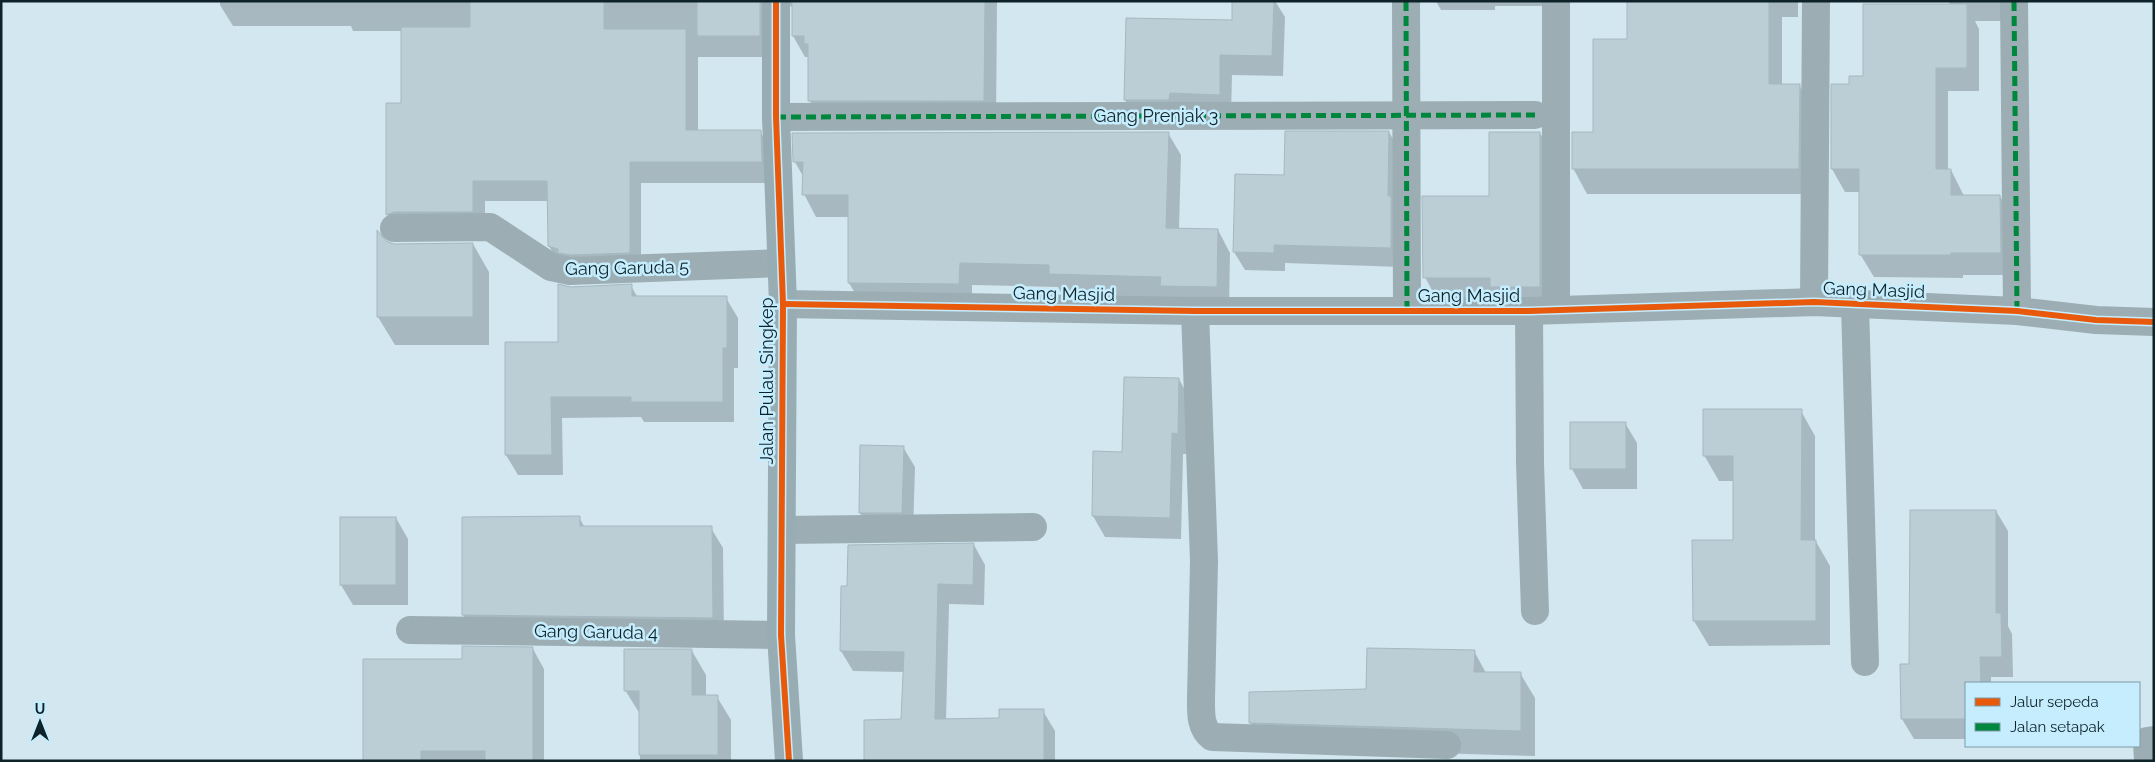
<svg xmlns="http://www.w3.org/2000/svg" width="2155" height="762" viewBox="0 0 2155 762" font-family="Raleway,sans-serif">
  <style>
    .shadow { fill: #0003 }
    .building { fill: #bbced6; stroke: #a5b8c0 }
    .lines { fill: none; stroke-linecap: round; stroke-linejoin: round }
    .street { stroke: #9caeb4; stroke-width: 28 }
    .secondary { stroke: #98acb4; stroke-width: 28 }
    .quiet { stroke: #00873e; stroke-width: 5; stroke-dasharray: 10 5; stroke-linecap: butt }
    .cycleway-casing { stroke: #c5edfd; stroke-width: 9 }
    .cycleway { stroke: #e8590c; stroke-width: 6 }
    .labels { text-anchor: middle; stroke-width: 5; stroke-linejoin: round; paint-order: stroke }
    .street-label { font-size: 18px; fill: #0e2229; stroke: #c5edfd }
  </style>
  <rect width="100%" height="100%" fill="#d2e7f0"/>
  <g class="shadow">
    <polygon points="220,1 997,1 996,122 822,122 810,101 809,57 805,57 793,36 793,7 788,6 772,57 698,57 698,131 760,131 772,152 773,183 641,183 641,274 561,267 549,246 548,201 485,201 485,232 399,235 387,214 402,104 402,31 353,31 351,26 233,26 220,5"/>
    <polygon points="1234,1 1275,1 1285,17 1283,76 1232,75 1231,115 1137,121 1125,100 1127,19 1233,21"/>
    <polygon points="1436,1 1560,1 1560,6 1495,6 1495,10 1441,10"/>
    <polygon points="1628,1 1798,1 1798,17 1782,17 1782,85 1799,85 1814,110 1813,194 1587,194 1573,168 1595,133 1628,40"/>
    <polygon points="1948,1 2015,1 2010,21 1975,21 1979,29 1979,91 1948,91 1948,170 1951,170 1964,196 2000,196 2013,219 2013,275 1963,275 1963,278 1874,277 1860,254 1860,192 1845,192 1832,169 1851,85 1864,77 1951,6"/>
    <polygon points="1389,132 1400,151 1401,267 1285,263 1285,271 1245,270 1234,252 1285,176"/>
    <polygon points="1168,133 1181,155 1179,229 1218,230 1230,253 1229,309 1063,296 1058,287 972,285 972,305 862,305 849,283 849,217 816,217 804,194 804,178 795,162 794,134"/>
    <polygon points="1540,133 1552,153 1552,307 1436,298 1425,277 1491,197"/>
    <polygon points="385,242 394,245 473,244 489,272 489,345 395,345 378,317"/>
    <polygon points="631,286 638,298 726,298 738,318 738,368 734,368 734,422 644,422 641,417 562,418 563,475 518,475 506,455 560,343 570,288"/>
    <polygon points="1179,379 1190,400 1189,454 1183,454 1181,539 1105,537 1093,516 1094,452 1123,453"/>
    <polygon points="1801,411 1815,436 1815,540 1830,566 1830,645 1709,646 1694,621 1734,541 1734,481 1719,481 1704,455"/>
    <polygon points="1625,423 1637,443 1637,489 1583,489 1572,469"/>
    <polygon points="862,446 903,447 915,467 913,533 872,534 860,513"/>
    <polygon points="1996,511 2008,531 2008,626 2012,634 2013,677 1991,677 1991,683 1966,683 1966,739 1914,739 1902,719 1910,666"/>
    <polygon points="579,517 585,528 711,528 723,548 724,639 475,635 463,615"/>
    <polygon points="396,518 408,539 408,605 353,605 341,585"/>
    <polygon points="974,545 985,565 984,605 949,604 946,720 1000,720 1043,711 1055,731 1055,761 865,761 902,720 904,672 853,671 841,651 848,587"/>
    <polygon points="533,649 544,669 544,761 365,761"/>
    <polygon points="692,651 706,675 706,697 717,697 731,720 731,761 640,761 640,714 625,690"/>
    <polygon points="1474,651 1486,673 1520,673 1535,698 1535,756 1265,748 1250,722 1367,690"/>
  </g>
  <g class="building">
    <polygon points="470,1 604,1 604,29 686,29 686,130 761,130 762,162 630,162 630,253 571,255 558,253 558,249 548,246 547,181 473,181 473,212 394,212 386,215 386,103 401,103 401,27 470,27"/>
    <rect x="697" y="1" width="63" height="35"/>
    <polygon points="792,1 985,1 984,101 808,101 808,44 804,44 804,36 792,36"/>
    <polygon points="1232,1 1274,1 1272,56 1220,55 1220,95 1170,93 1169,100 1124,100 1126,18 1232,20"/>
    <polygon points="1627,1 1769,1 1769,84 1800,84 1799,169 1572,169 1572,132 1593,132 1593,39 1627,39"/>
    <polygon points="1863,4 1967,4 1967,68 1936,68 1936,169 1951,169 1951,195 2000,195 2001,253 1951,253 1951,255 1859,255 1859,169 1831,169 1831,84 1849,84 1849,76 1863,76"/>
    <polygon points="1285,131 1389,131 1388,196 1391,196 1391,248 1274,245 1274,253 1233,252 1235,174 1284,175"/>
    <polygon points="1169,132 1166,228 1218,229 1217,287 1160,286 1161,277 1049,274 1049,265 960,263 959,284 848,283 848,195 802,195 803,162 793,162 792,133"/>
    <polygon points="1489,132 1540,132 1540,287 1490,287 1490,278 1423,278 1422,196 1489,196"/>
    <polygon points="377,230 386,241 394,244 473,243 473,317 377,317"/>
    <polygon points="558,284 571,287 632,284 632,296 727,296 727,348 723,348 723,402 631,402 631,397 551,397 552,455 505,455 505,342 558,342"/>
    <polygon points="1124,377 1179,378 1178,434 1172,433 1170,518 1092,516 1093,451 1122,452"/>
    <polygon points="1703,409 1802,409 1801,540 1816,540 1816,621 1693,621 1692,540 1733,540 1733,456 1703,456"/>
    <rect x="1570" y="422" width="56" height="47"/>
    <polygon points="860,445 904,446 902,513 859,513"/>
    <polygon points="1910,510 1996,510 1996,613 2001,613 2002,657 1980,657 1981,683 1966,683 1966,719 1901,719 1900,664 1909,664"/>
    <polygon points="580,516 580,526 712,526 713,618 462,615 462,517"/>
    <rect x="340" y="517" width="56" height="68"/>
    <polygon points="974,543 973,585 938,584 935,719 999,718 999,709 1044,709 1044,761 864,761 864,720 901,719 904,652 840,651 841,586 847,586 848,545"/>
    <polygon points="462,646 533,647 533,761 485,761 485,751 421,751 421,761 363,761 363,659 462,659"/>
    <polygon points="1367,648 1475,650 1474,672 1521,672 1521,731 1249,723 1249,692 1366,689"/>
    <polygon points="624,649 692,649 692,695 718,695 718,755 639,755 639,691 624,691"/>
  </g>
  <g class="lines">
    <g class="street">
      <polyline points="1406,1 1407,311"/>
      <polyline points="2014,1 2017,311"/>
      <polyline points="776,117 1535,115"/>
      <polyline points="394,228 490,227 551,267 570,271 781,263"/>
      <polyline points="1814,302 1816,1"/>
      <polyline points="783,304 1195,311 1529,311 1814,302 2017,311 2096,320 2154,322"/>
      <polyline points="1855,305 1865,662"/>
      <polyline points="1556,309 1556,1"/>
      <path d="M 1195,311 L 1204,561 L 1201,699 C 1201,713 1200,728 1212,737 L 1447,745"/>
      <polyline points="1529,311 1530,463 1535,611"/>
      <polyline points="782,530 1033,527"/>
      <polyline points="410,630 781,635"/>
      <polyline points="2148,761 2147,741 2154,740"/>
    </g>
    <polyline class="secondary" points="776,1 776,117 783,304 781,635 789,761"/>
    <g class="quiet">
      <polyline points="1406,1 1407,311"/>
      <polyline points="2014,1 2017,311"/>
      <polyline points="776,117 1535,115"/>
    </g>
    <g class="cycleway-casing">
      <g id="cycleway">
        <polyline points="776,1 776,117 783,304 781,635 789,761"/>
        <polyline points="783,304 1195,311 1529,311 1814,302 2017,311 2096,320 2154,322"/>
      </g>
    </g>
    <use href="#cycleway" class="cycleway"/>
  </g>
  <g class="labels">
    <g class="street-label">
      <text x="1156" y="122">Gang Prenjak 3</text>
      <text transform="translate(627 268) rotate(-1)" y="6">Gang Garuda 5</text>
      <text transform="translate(1874 290) rotate(2)" y="6">Gang Masjid</text>
      <text transform="translate(1064 294) rotate(1)" y="6">Gang Masjid</text>
      <text x="1469" y="302">Gang Masjid</text>
      <text transform="translate(767 381) rotate(-90)" y="6">Jalan Pulau Singkep</text>
      <text transform="translate(596 632) rotate(1)" y="6">Gang Garuda 4</text>
    </g>
  </g>
  <rect width="2155" height="762" fill="none" stroke="#0e2229" stroke-width="5"/>
  <rect x="1965" y="682" width="175" height="65" fill="#c5edfd" stroke="#7c9ca8"/>
  <rect x="1975" y="698" width="25" height="8" fill="#e8590c" stroke="#7c9ca8"/>
  <text x="2010" y="707" font-size="15" fill="#0e2229">Jalur sepeda</text>
  <rect x="1975" y="723" width="25" height="8" fill="#00873e" stroke="#7c9ca8"/>
  <text x="2010" y="732" font-size="15" fill="#0e2229">Jalan setapak</text>
  <g transform="translate(40 722)" stroke="#c5edfd" stroke-width="4" paint-order="stroke">
  <path d="M0-4L9 19L0 12L-9 19Z" fill="#0e2229"/>
  <text y="-8" font-size="14" font-weight="bold" text-anchor="middle" fill="#0e2229">U</text>
  </g>
</svg>
